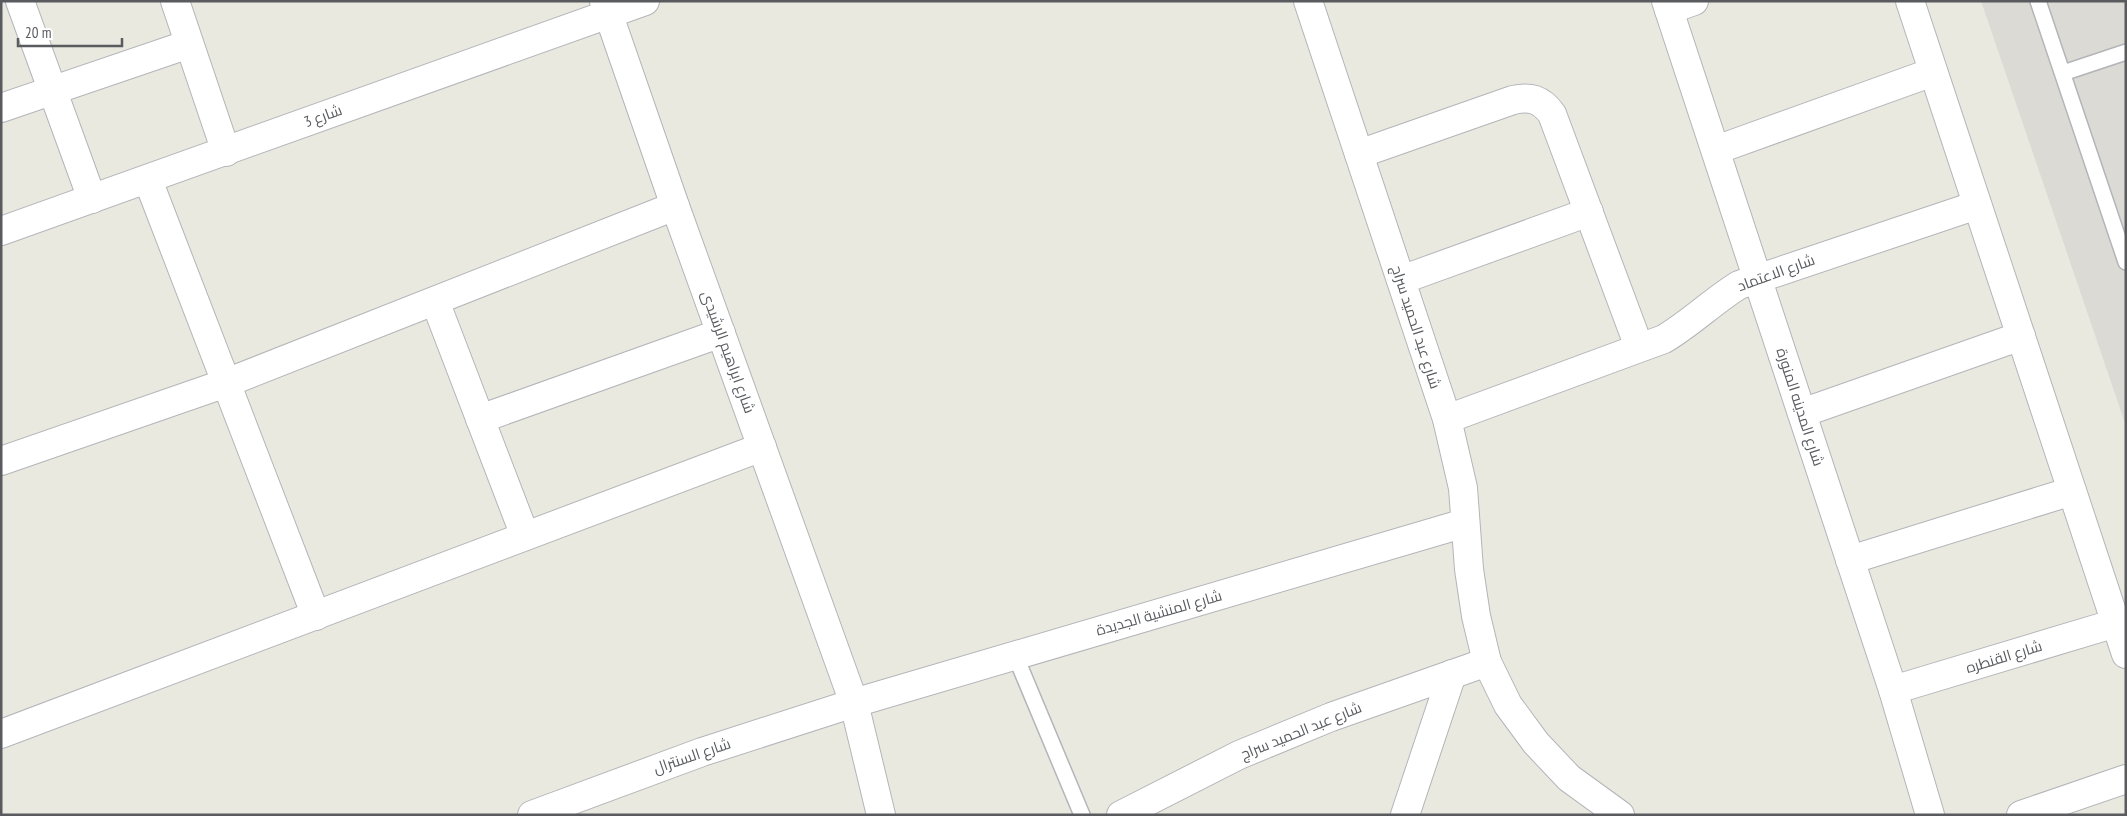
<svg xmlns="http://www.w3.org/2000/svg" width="2127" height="816" viewBox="0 0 2127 816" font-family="'PT Sans Narrow',Cairo,sans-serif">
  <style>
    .industrial { fill: #dbdad4 }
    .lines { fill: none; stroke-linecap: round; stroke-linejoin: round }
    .service-casing { stroke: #b3b5b9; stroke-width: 18 }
    .minor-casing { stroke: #b3b5b9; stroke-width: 30 }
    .service { stroke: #fff; stroke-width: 15 }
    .minor { stroke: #fff; stroke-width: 28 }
    .labels { text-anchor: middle; stroke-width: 5; stroke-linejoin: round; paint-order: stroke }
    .street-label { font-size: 15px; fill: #595b5f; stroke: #fff }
  </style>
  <rect width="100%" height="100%" fill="#eae9e0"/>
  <polygon class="industrial" points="1981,1 2126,1 2126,426"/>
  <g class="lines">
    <g class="service-casing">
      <g id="service">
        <polyline points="2038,1 2126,262"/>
        <polyline points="2063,73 2126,52"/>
        <polyline points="1015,655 1082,815"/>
      </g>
    </g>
    <g class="minor-casing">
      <g id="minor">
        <polyline points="20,1 92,199"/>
        <polyline points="175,1 226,152"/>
        <polyline points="604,1 675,206 854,703 881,815"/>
        <polyline points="1308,1 1447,419 1463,488 1469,569 1476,616 1487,662 1508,705 1536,743 1569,778 1620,815"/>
        <polyline points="1666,1 1893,690 1930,815"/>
        <polyline points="1910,1 2126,654"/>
        <polyline points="1669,10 1694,1"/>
        <polyline points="1,108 189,44"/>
        <polyline points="1716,150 1933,72"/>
        <path d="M 1359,154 L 1513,100 C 1530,96 1541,99 1552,114 L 1639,347"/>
        <polyline points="148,180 316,616"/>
        <polyline points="1,231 645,1"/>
        <polyline points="1401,280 1589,212"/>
        <polyline points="435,301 525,536"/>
        <polyline points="1802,413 2021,336"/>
        <polyline points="480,419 721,333"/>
        <path d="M 1447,419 L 1664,339 C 1691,323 1713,301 1739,285 L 1977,205"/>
        <polyline points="1,461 226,383 675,206"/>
        <polyline points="1850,560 2072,491"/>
        <polyline points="1893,690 2116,623"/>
        <polyline points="1,734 762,447"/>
        <polyline points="532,815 702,752 854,703 1465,523"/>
        <polyline points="1121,815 1239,755 1331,717 1487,662"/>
        <polyline points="1405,815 1452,674"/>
        <polyline points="2021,815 2126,779"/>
      </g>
    </g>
    <use href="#service" class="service"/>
    <use href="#minor" class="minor"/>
  </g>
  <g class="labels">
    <g class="street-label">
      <text transform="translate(323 116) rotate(-20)" y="5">شارع 3</text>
      <text transform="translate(1776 273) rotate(-20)" y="5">شارع الاعتماد</text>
      <text transform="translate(1416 327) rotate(72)" y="5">شارع عبد الحميد سراج</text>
      <text transform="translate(728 352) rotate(70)" y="5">شارع ابراهيم الرشيدى</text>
      <text transform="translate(1800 407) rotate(72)" y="5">شارع المدينه المنورة</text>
      <text transform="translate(1159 613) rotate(-16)" y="5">شارع المنشية الجديدة</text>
      <text transform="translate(2004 657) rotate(-17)" y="5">شارع القنطره</text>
      <text transform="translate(1301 731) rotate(-22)" y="5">شارع عبد الحميد سراج</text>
      <text transform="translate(692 756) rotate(-19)" y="5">شارع السنترال</text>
    </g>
  </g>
  <rect width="2127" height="816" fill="none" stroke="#595b5f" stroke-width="5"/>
  <path d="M18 38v8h104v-8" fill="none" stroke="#595b5f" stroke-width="2.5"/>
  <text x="25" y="38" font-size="15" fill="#595b5f" stroke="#ffffff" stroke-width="4" paint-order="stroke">20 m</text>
</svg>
